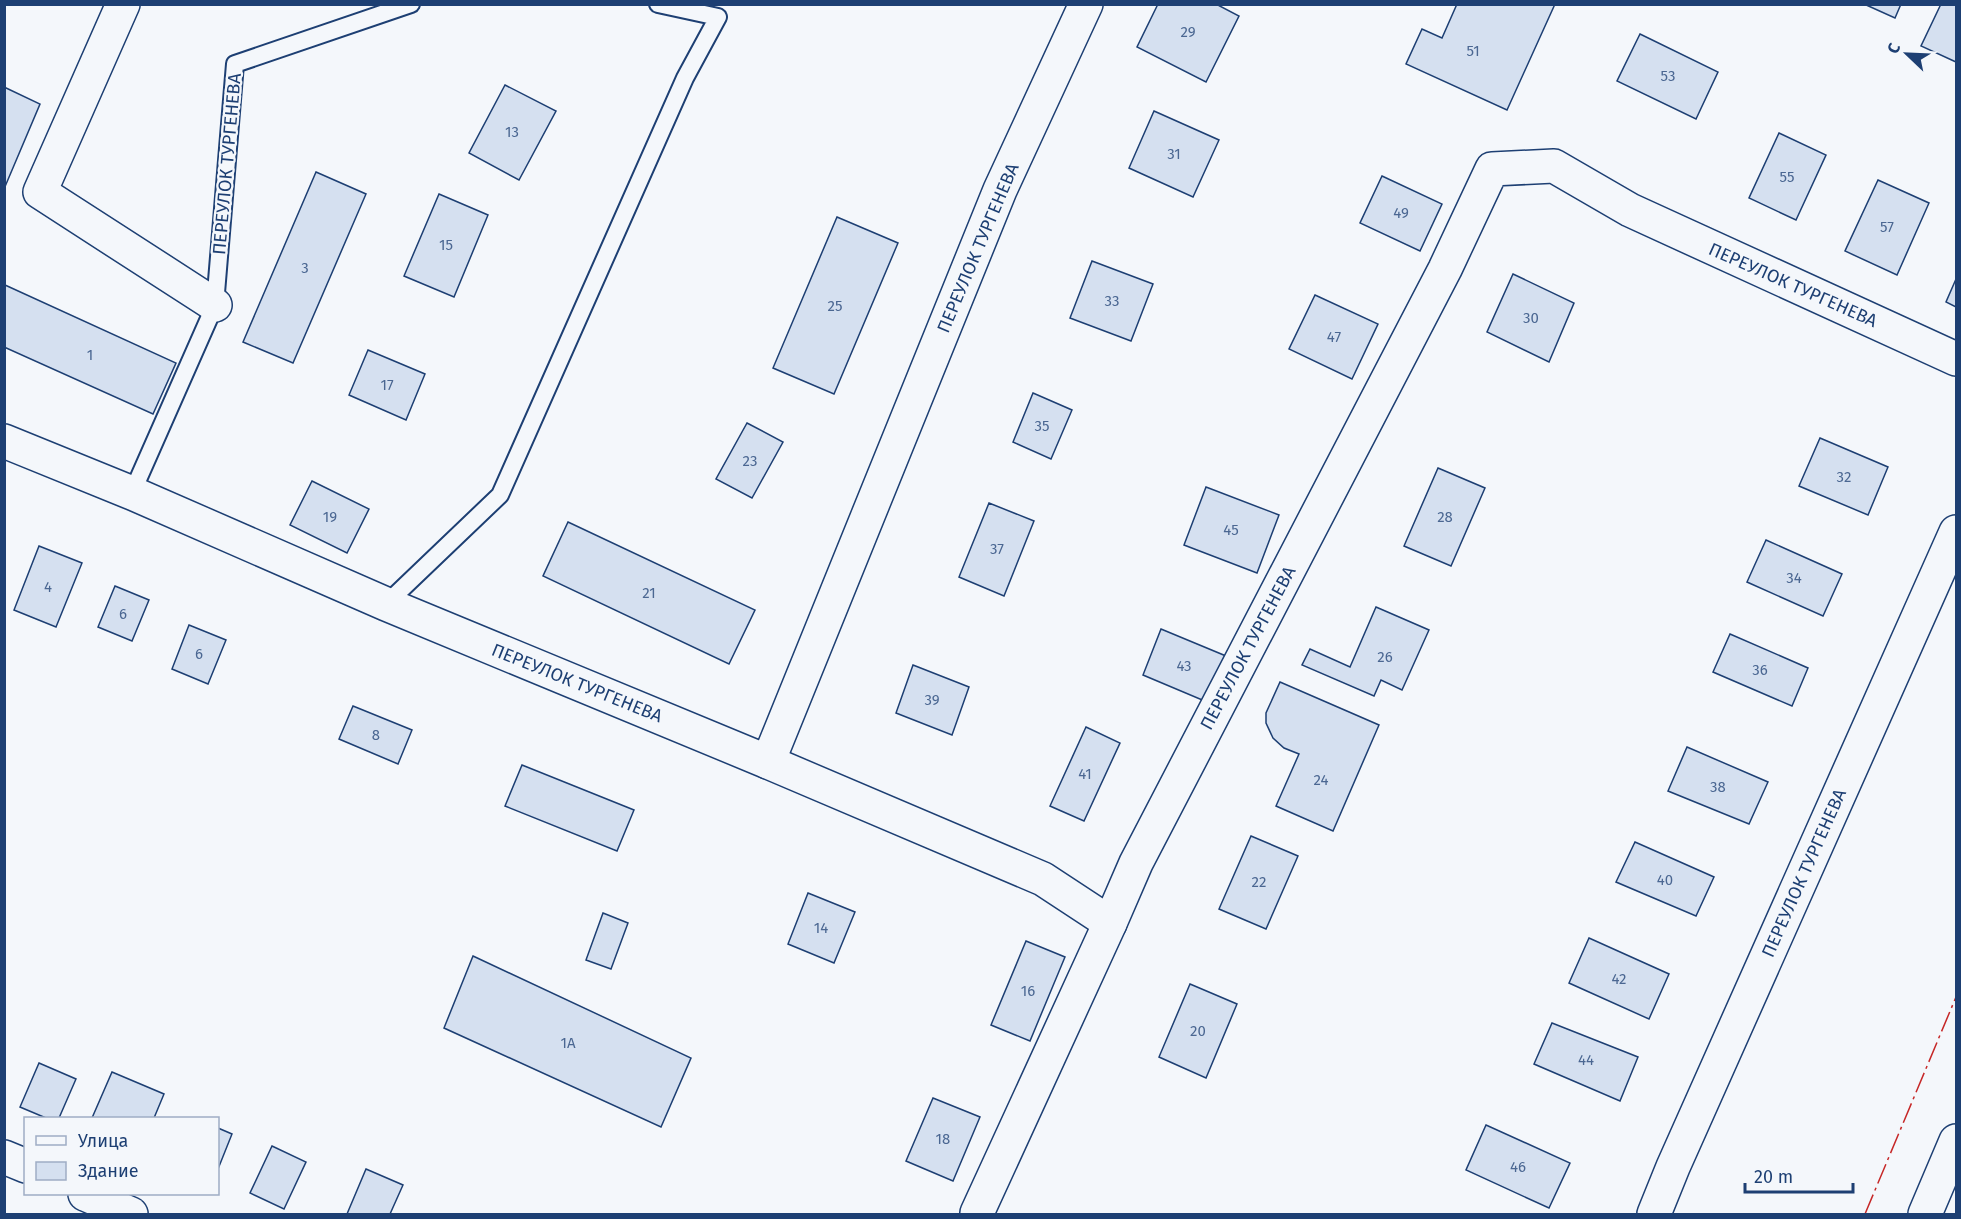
<svg xmlns="http://www.w3.org/2000/svg" width="1961" height="1219" viewBox="0 0 1961 1219" font-family="'Fira Sans',sans-serif">
  <style>
    .building { fill: #d5e0f0; stroke: #1d3f73; stroke-width: 1.5 }
    .lines { fill: none; stroke-linecap: round; stroke-linejoin: round }
    .service-casing { stroke: #1d3f73; stroke-width: 20 }
    .minor-casing { stroke: #1d3f73; stroke-width: 36 }
    .service { stroke: #f4f7fb; stroke-width: 16 }
    .minor { stroke: #f4f7fb; stroke-width: 33 }
    .power { stroke: #c62828; stroke-width: 1.5; stroke-dasharray: 21 4.5 3 4.5; stroke-linecap: butt }
    .labels { text-anchor: middle; stroke-width: 4.5; stroke-linejoin: round; paint-order: stroke }
    .number-label { font-size: 15px; fill: #4b6792 }
    .street-label { font-size: 18px; fill: #1d3f73; stroke: #f4f7fb }
  </style>
  <rect width="100%" height="100%" fill="#f4f7fb"/>
  <g class="building">
    <polygon points="1158,4 1216,4 1239,16 1206,82 1137,47"/>
    <polygon points="1457,4 1555,4 1507,110 1406,64 1422,29 1442,38"/>
    <polygon points="1864,4 1901,4 1895,18"/>
    <polygon points="1941,4 1956,4 1956,62 1921,46"/>
    <polygon points="1640,34 1718,72 1696,119 1617,81"/>
    <polygon points="505,85 556,111 519,180 469,153"/>
    <polygon points="4,87 40,104 4,189"/>
    <polygon points="1154,111 1219,140 1193,197 1129,168"/>
    <polygon points="1779,133 1826,155 1796,220 1749,198"/>
    <polygon points="316,172 366,194 293,363 243,342"/>
    <polygon points="1382,176 1442,204 1420,251 1360,223"/>
    <polygon points="1878,180 1929,203 1897,275 1845,251"/>
    <polygon points="439,194 488,215 454,297 404,276"/>
    <polygon points="837,217 898,243 834,394 773,368"/>
    <polygon points="1092,261 1153,284 1131,341 1070,318"/>
    <polygon points="1513,274 1574,303 1549,362 1487,332"/>
    <polygon points="1956,279 1956,307 1946,302"/>
    <polygon points="5,285 176,363 153,414 4,347"/>
    <polygon points="1315,295 1378,324 1352,379 1289,349"/>
    <polygon points="368,350 425,374 406,420 349,395"/>
    <polygon points="1033,393 1072,410 1051,459 1013,442"/>
    <polygon points="747,423 783,442 752,498 716,479"/>
    <polygon points="1820,438 1888,467 1868,515 1799,486"/>
    <polygon points="1438,468 1485,488 1451,566 1404,546"/>
    <polygon points="312,481 369,509 347,553 290,525"/>
    <polygon points="1206,487 1279,515 1257,573 1184,545"/>
    <polygon points="989,503 1034,521 1004,596 959,577"/>
    <polygon points="568,522 755,610 729,664 543,576"/>
    <polygon points="1766,540 1842,574 1823,616 1747,582"/>
    <polygon points="39,546 82,563 56,627 14,610"/>
    <polygon points="115,586 149,600 132,641 98,627"/>
    <polygon points="1376,607 1429,630 1402,690 1381,680 1374,696 1302,665 1310,649 1350,667"/>
    <polygon points="189,625 226,640 208,684 172,669"/>
    <polygon points="1161,629 1226,656 1207,702 1143,675"/>
    <polygon points="1730,634 1808,668 1792,706 1713,672"/>
    <polygon points="913,665 969,687 952,735 896,713"/>
    <polygon points="1280,682 1379,725 1333,831 1276,806 1299,754 1284,748 1273,738 1266,723 1266,713"/>
    <polygon points="353,706 412,730 398,764 339,739"/>
    <polygon points="1086,727 1120,743 1084,821 1050,806"/>
    <polygon points="1687,747 1768,782 1749,824 1668,791"/>
    <polygon points="522,765 634,810 617,851 505,806"/>
    <polygon points="1251,836 1298,856 1266,929 1219,909"/>
    <polygon points="1635,842 1714,877 1696,916 1616,882"/>
    <polygon points="808,893 855,912 834,963 788,944"/>
    <polygon points="603,913 628,923 611,969 586,960"/>
    <polygon points="1589,938 1669,974 1649,1019 1569,983"/>
    <polygon points="1026,941 1065,957 1030,1041 991,1025"/>
    <polygon points="473,956 691,1058 661,1127 444,1028"/>
    <polygon points="1190,984 1237,1004 1206,1078 1159,1057"/>
    <polygon points="1552,1023 1638,1057 1620,1101 1534,1064"/>
    <polygon points="39,1063 76,1079 59,1118 46,1118 20,1107"/>
    <polygon points="112,1072 164,1094 154,1118 92,1118"/>
    <polygon points="933,1098 980,1117 953,1181 906,1161"/>
    <polygon points="1486,1125 1570,1163 1549,1208 1466,1170"/>
    <polygon points="218,1128 232,1134 218,1169"/>
    <polygon points="272,1146 306,1162 284,1209 250,1193"/>
    <polygon points="366,1169 403,1185 390,1214 347,1214"/>
  </g>
  <g class="lines">
    <g class="service-casing">
      <g id="service">
        <polyline points="132,493 215,305 235,64 411,4"/>
        <polyline points="386,604 500,495 685,78 718,17 658,4"/>
      </g>
    </g>
    <g class="minor-casing">
      <g id="minor">
        <polyline points="123,4 40,192 215,305"/>
        <polyline points="4,441 132,493 386,604 768,762 1043,879 1110,923"/>
        <polyline points="768,762 1000,190 1086,4"/>
        <polyline points="4,1157 26,1166"/>
        <polyline points="85,1194 131,1214"/>
        <polyline points="977,1213 1110,923 1136,863 1445,269 1492,169 1554,166 1630,210 1956,359"/>
        <polyline points="1654,1214 1673,1167 1956,532"/>
        <polyline points="1925,1214 1956,1141"/>
      </g>
    </g>
    <use href="#service" class="service"/>
    <use href="#minor" class="minor"/>
    <polyline class="power" points="1865,1214 1956,997"/>
  </g>
  <g class="labels">
    <g class="number-label">
      <text x="1188" y="37">29</text>
      <text x="1473" y="56">51</text>
      <text x="1668" y="81">53</text>
      <text x="512" y="137">13</text>
      <text x="1174" y="159">31</text>
      <text x="1787" y="182">55</text>
      <text x="1401" y="218">49</text>
      <text x="1887" y="232">57</text>
      <text x="446" y="250">15</text>
      <text x="305" y="273">3</text>
      <text x="1112" y="306">33</text>
      <text x="835" y="311">25</text>
      <text x="1531" y="323">30</text>
      <text x="1334" y="342">47</text>
      <text x="90" y="360">1</text>
      <text x="387" y="390">17</text>
      <text x="1042" y="431">35</text>
      <text x="750" y="466">23</text>
      <text x="1844" y="482">32</text>
      <text x="330" y="522">19</text>
      <text x="1445" y="522">28</text>
      <text x="1231" y="535">45</text>
      <text x="997" y="554">37</text>
      <text x="1794" y="583">34</text>
      <text x="48" y="592">4</text>
      <text x="649" y="598">21</text>
      <text x="123" y="619">6</text>
      <text x="199" y="659">6</text>
      <text x="1385" y="662">26</text>
      <text x="1184" y="671">43</text>
      <text x="1760" y="675">36</text>
      <text x="932" y="705">39</text>
      <text x="376" y="740">8</text>
      <text x="1085" y="779">41</text>
      <text x="1321" y="785">24</text>
      <text x="1718" y="792">38</text>
      <text x="1665" y="885">40</text>
      <text x="1259" y="887">22</text>
      <text x="821" y="933">14</text>
      <text x="1619" y="984">42</text>
      <text x="1028" y="996">16</text>
      <text x="1198" y="1036">20</text>
      <text x="568" y="1048">1А</text>
      <text x="1586" y="1065">44</text>
      <text x="943" y="1144">18</text>
      <text x="1518" y="1172">46</text>
    </g>
    <g class="street-label">
      <text transform="translate(227 164) rotate(-85)" y="6">ПЕРЕУЛОК ТУРГЕНЕВА</text>
      <text transform="translate(978 248) rotate(-67)" y="6">ПЕРЕУЛОК ТУРГЕНЕВА</text>
      <text transform="translate(1793 285) rotate(24)" y="6">ПЕРЕУЛОК ТУРГЕНЕВА</text>
      <text transform="translate(1248 648) rotate(-62)" y="6">ПЕРЕУЛОК ТУРГЕНЕВА</text>
      <text transform="translate(577 683) rotate(22)" y="6">ПЕРЕУЛОК ТУРГЕНЕВА</text>
      <text transform="translate(1804 873) rotate(-66)" y="6">ПЕРЕУЛОК ТУРГЕНЕВА</text>
    </g>
  </g>
  <rect width="1961" height="1219" fill="none" stroke="#1d3f73" stroke-width="12"/>
  <rect x="24" y="1117" width="195" height="78" fill="#f4f7fb" stroke="#9eadc5" stroke-width="1.5"/>
  <rect x="36" y="1136" width="30" height="9" fill="#f4f7fb" stroke="#9eadc5" stroke-width="1.5"/>
  <text x="78" y="1147" font-size="18" fill="#1d3f73">Улица</text>
  <rect x="36" y="1162" width="30" height="18" fill="#d5e0f0" stroke="#9eadc5" stroke-width="1.5"/>
  <text x="78" y="1177" font-size="18" fill="#1d3f73">Здание</text>
  <g transform="translate(1907 54) rotate(293)" stroke="#f4f7fb" stroke-width="4.5" paint-order="stroke">
  <path d="M0-4.5L10 22L0 15L-10 22Z" fill="#1d3f73"/>
  <text y="-9" font-size="16" font-weight="bold" text-anchor="middle" fill="#1d3f73">С</text>
  </g>
  <path d="M1745 1183v9h108v-9" fill="none" stroke="#1d3f73" stroke-width="3"/>
  <text x="1754" y="1183" font-size="18" fill="#1d3f73" stroke="#f4f7fb" stroke-width="4.5" paint-order="stroke">20 m</text>
</svg>
